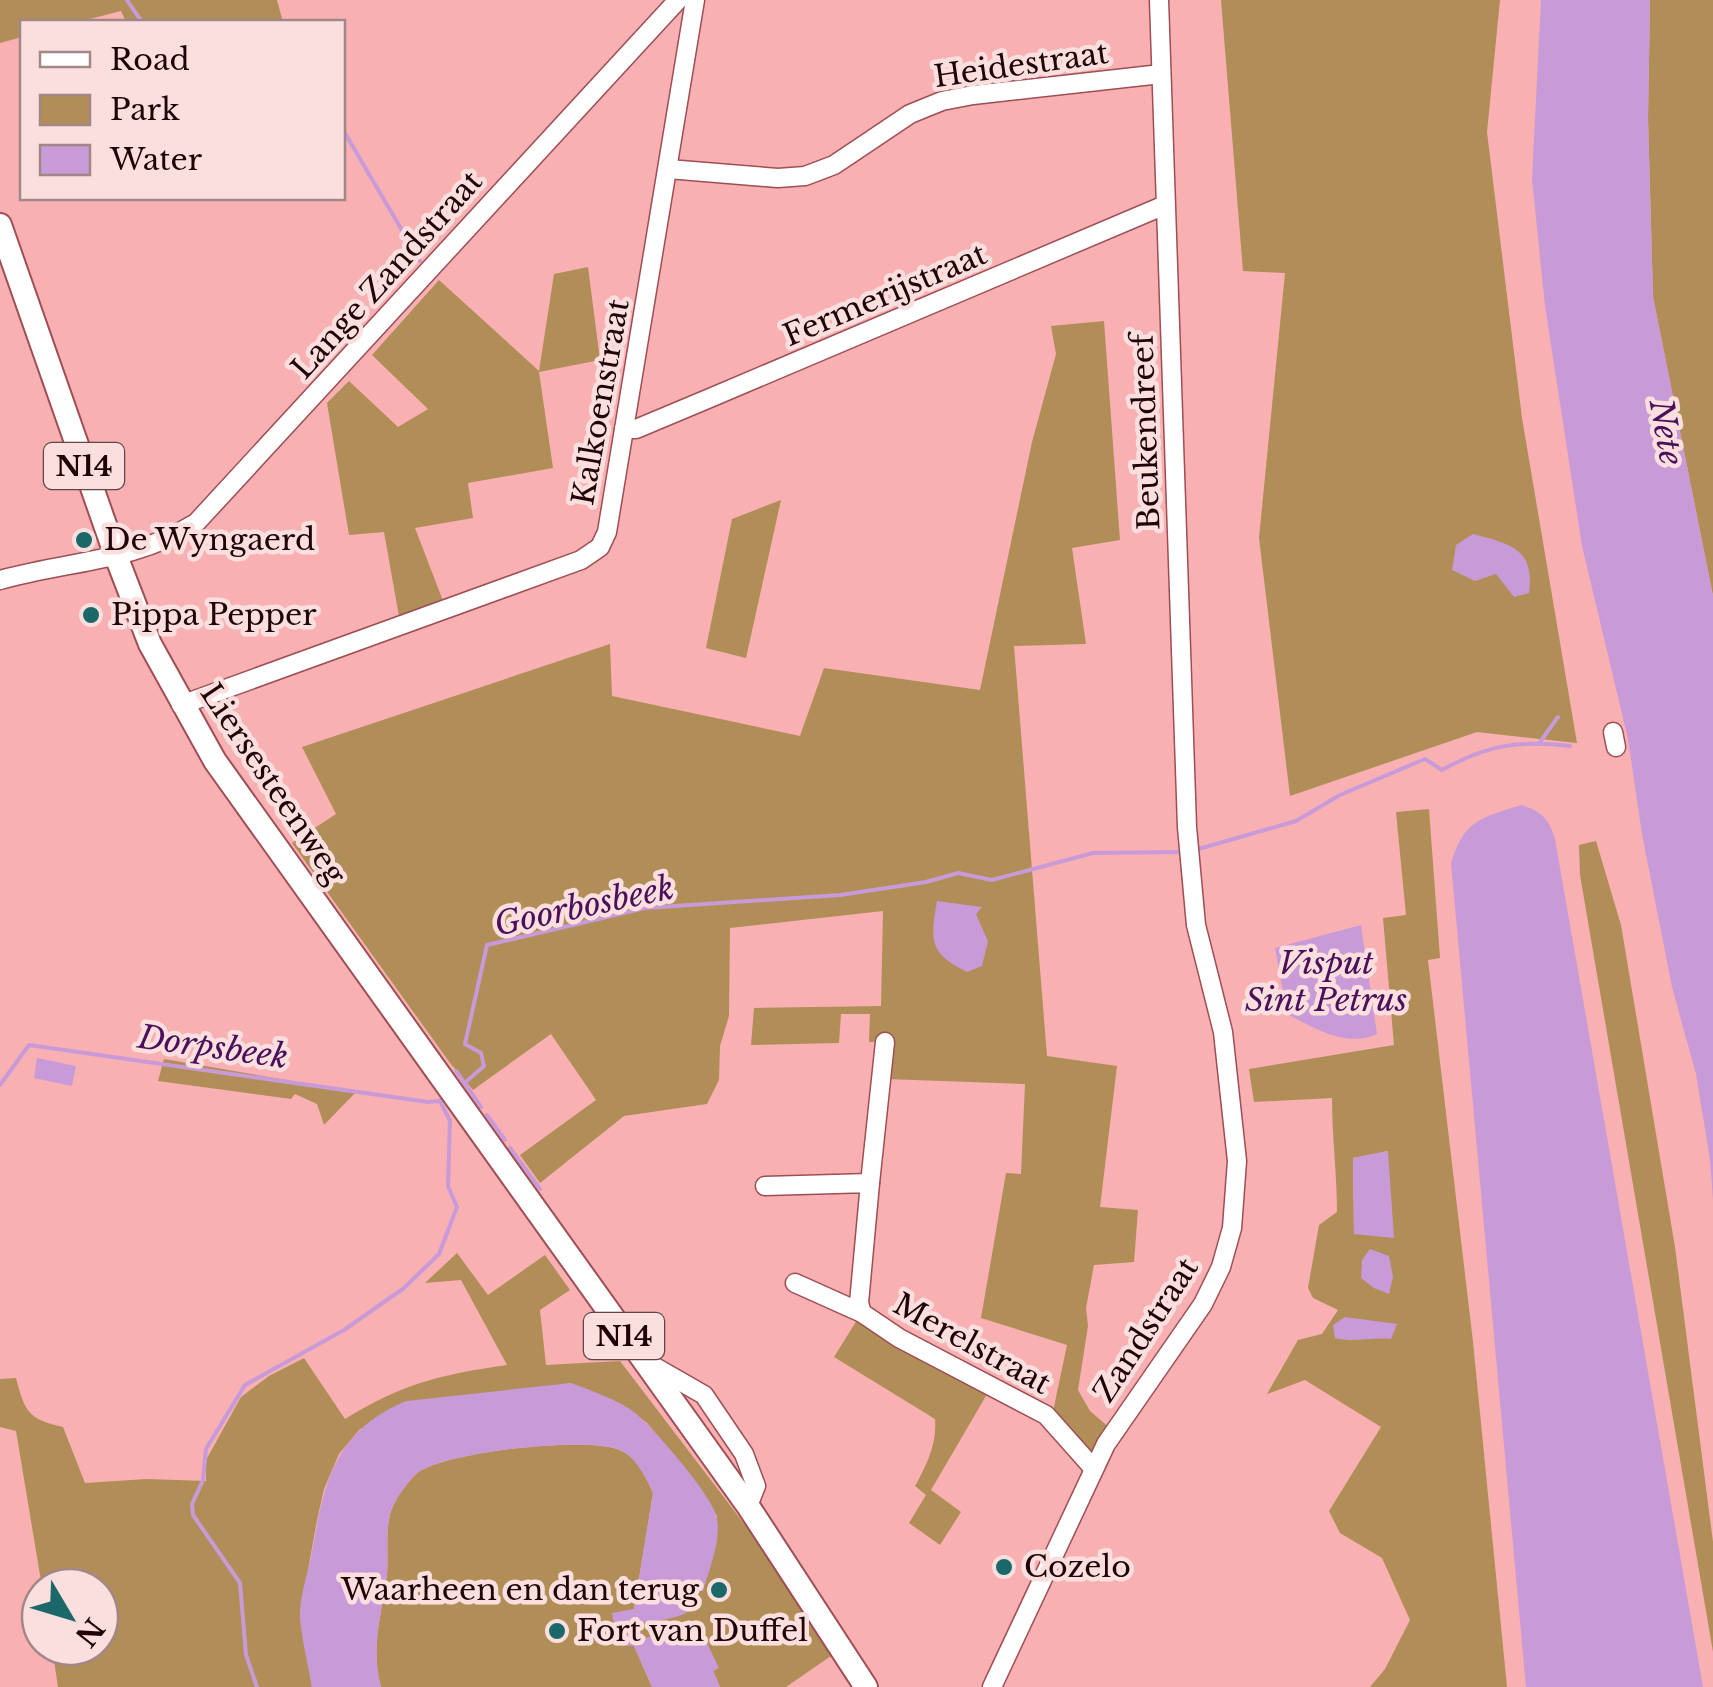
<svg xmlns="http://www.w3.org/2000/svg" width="1713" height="1687" viewBox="0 0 1713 1687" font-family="'Libre Baskerville',serif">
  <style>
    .green { fill: #b18e57; fill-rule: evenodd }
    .water { fill: #c89ad8 }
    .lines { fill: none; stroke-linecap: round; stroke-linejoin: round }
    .stream { stroke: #c89ad8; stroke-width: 4 }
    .minor-casing { stroke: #9e4e54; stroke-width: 21 }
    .major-casing { stroke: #9e4e54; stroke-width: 26 }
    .minor { stroke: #fff; stroke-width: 18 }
    .major { stroke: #fff; stroke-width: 22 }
    .poi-dot { fill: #1b686a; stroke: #fbdfdf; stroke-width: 4 }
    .labels { text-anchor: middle; stroke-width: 9; stroke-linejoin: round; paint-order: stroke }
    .shield { fill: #fbdfdf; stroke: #624547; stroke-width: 2.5 }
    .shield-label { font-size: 28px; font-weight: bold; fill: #200306 }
    .street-label { font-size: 30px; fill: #200306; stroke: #fbdfdf }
    .poi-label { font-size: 30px; fill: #200306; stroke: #fbdfdf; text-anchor: start }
    .water-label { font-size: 32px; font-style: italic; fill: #4a105b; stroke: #fbdfdf }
  </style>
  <rect width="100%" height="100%" fill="#f8b0b2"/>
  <g class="green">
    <polygon points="0,0 277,0 283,22 126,22 121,11 78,22 22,22 22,37 0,43"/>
    <polygon points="1221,0 1500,0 1487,132 1522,418 1577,743 1477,732 1290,796 1259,538 1285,273 1243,271"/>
    <polygon points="1650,0 1713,0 1713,596 1653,297 1648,118"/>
    <polygon points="588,267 600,360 539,372 553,468 468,483 473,518 415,528 445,606 400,622 384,532 349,535 327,403 349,381 398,427 428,409 372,355 439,280 539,371 554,274"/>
    <polygon points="1104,321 1120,540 1072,548 1086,644 1014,646 1047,1056 1117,1066 1100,1207 1138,1210 1134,1262 1094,1265 1086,1308 1088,1326 1078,1390 1090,1411 1111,1429 1089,1458 1052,1416 1067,1345 981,1318 1006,1173 1021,1174 1025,1084 886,1079 889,1041 869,1042 870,1014 841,1014 839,1043 751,1045 754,1008 881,1006 883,911 730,928 729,1016 720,1046 719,1080 707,1104 624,1116 540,1183 520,1155 596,1100 551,1034 473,1090 450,1063 292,843 336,814 302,747 610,644 612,696 800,736 824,668 980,690 1032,442 1056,354 1051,326"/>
    <polygon points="781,500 746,658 706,648 732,519"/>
    <path d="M 1429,809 L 1440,958 L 1428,960 L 1473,1342 L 1507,1687 L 1370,1687 L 1385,1669 L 1410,1620 L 1382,1558 L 1340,1533 L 1329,1511 L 1381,1427 L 1305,1380 L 1267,1394 L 1298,1340 L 1322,1334 L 1338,1310 L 1313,1298 L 1308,1288 L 1319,1225 L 1337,1212 C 1337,1174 1332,1136 1332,1098 L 1254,1102 L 1249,1069 L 1394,1045 L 1383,918 L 1406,915 L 1396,812 ZM 1388,1151 L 1388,1152 L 1354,1234 L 1353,1158 Z"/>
    <polygon points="1596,841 1621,925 1675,1247 1713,1542 1713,1652 1580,875 1579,845"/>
    <polygon points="164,1059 356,1092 324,1125 317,1104 295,1094 291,1099 158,1081"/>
    <path d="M 457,1253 L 488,1295 L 545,1255 L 570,1290 L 540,1310 L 546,1365 L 620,1361 L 771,1559 L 831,1656 L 786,1687 L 720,1687 L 713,1671 L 718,1668 L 683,1632 L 646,1638 L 641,1633 L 613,1635 L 634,1646 L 652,1687 L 381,1687 C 370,1647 382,1614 387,1574 C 389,1554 384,1525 393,1506 C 397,1497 407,1483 415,1475 C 438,1452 592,1435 622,1451 C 637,1458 647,1479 653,1493 L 634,1609 L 614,1624 C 647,1619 679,1625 696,1589 L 702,1591 L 716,1543 L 717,1516 L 690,1475 L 647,1423 L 613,1400 L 570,1383 L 360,1429 L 339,1454 L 324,1489 L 317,1520 L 300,1614 L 312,1687 L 58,1687 L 52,1647 L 100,1647 L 100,1587 L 42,1587 L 16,1431 L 0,1427 L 0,1379 L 16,1378 C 25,1412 28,1419 63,1427 L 85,1483 L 147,1479 L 206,1481 L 206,1460 L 241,1397 L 269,1376 L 304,1358 L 345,1419 C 404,1383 439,1375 507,1365 L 461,1280 L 425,1283 Z"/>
    <path d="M 857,1320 L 990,1389 L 931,1490 L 961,1512 L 940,1545 L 909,1523 L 926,1495 L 915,1486 C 927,1464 937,1444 935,1419 L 834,1357 Z"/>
  </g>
  <g class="water">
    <polygon points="1541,0 1650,0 1648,118 1653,297 1713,596 1713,1200 1710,1159 1696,1074 1672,987 1642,834 1628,739 1582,546 1545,306 1532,179"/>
    <path d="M 1473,534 C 1511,544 1535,549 1529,593 L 1514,597 L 1496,574 L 1475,581 L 1452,570 L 1456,545 Z"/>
    <path d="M 1521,805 C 1542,811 1549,819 1555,839 L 1703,1687 L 1526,1687 L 1451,863 C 1464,820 1481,818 1521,805 Z"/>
    <path d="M 937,901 L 982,907 L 976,914 L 988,941 L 982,966 L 967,972 C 929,953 930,941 937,901 Z"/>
    <path d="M 1361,925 L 1377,1034 C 1345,1048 1315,1028 1287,1014 L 1275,948 Z"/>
    <polygon points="37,1058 76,1066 72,1086 34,1078"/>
    <polygon points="1388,1151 1394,1238 1354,1234 1353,1158"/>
    <polygon points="1370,1249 1389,1256 1393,1277 1389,1294 1374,1288 1361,1278 1362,1260"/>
    <path d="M 1345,1317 L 1397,1324 L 1391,1339 C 1372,1337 1353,1343 1335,1338 L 1333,1325 Z"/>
    <path d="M 571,1383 C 592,1391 616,1399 634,1412 C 653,1427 710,1493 716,1515 C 723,1538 709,1569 703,1591 L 696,1590 L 693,1596 L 700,1599 C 689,1625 635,1621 614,1625 L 612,1613 L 634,1609 L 653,1493 C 647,1479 637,1459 622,1451 C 593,1435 438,1452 415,1475 C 407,1483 397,1497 393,1506 C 384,1525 389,1554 387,1574 C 382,1614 370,1647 381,1687 L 312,1687 C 308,1664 302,1641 300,1618 C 299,1599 307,1576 311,1557 C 324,1486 332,1432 406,1401 Z"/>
    <polygon points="683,1632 697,1632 706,1641 719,1668 713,1671 720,1687 652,1687 634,1646 620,1645 619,1640 613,1640 613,1635 641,1633 647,1638"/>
  </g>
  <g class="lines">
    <g class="stream">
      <polyline points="127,0 142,22"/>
      <polyline points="342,128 420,261"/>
      <polyline points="1540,742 1558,717"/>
      <path d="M 1195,850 L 1296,821 L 1340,795 L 1425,759 L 1442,770 C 1487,745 1518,740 1570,746"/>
      <polyline points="456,1071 481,1107"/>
      <polyline points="0,1085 29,1045 428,1102 440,1101"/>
      <polyline points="460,1087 484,1066 481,1053 465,1044 487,945 645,908 840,895 926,882 958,873 992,880 1093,853 1181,852"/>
      <polyline points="487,1115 505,1140"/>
      <polyline points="510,1148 540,1189"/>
      <polyline points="257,1687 246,1655 240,1583 193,1515 192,1504 203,1480 206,1449 245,1385 344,1330 404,1288 439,1254 457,1207 448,1186 450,1121 440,1101 444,1098"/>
    </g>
    <g class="minor-casing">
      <g id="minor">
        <polyline points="668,169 778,178 805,176 834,165 910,114 942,101 973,95 1161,74"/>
        <polyline points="624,429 636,429 710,398 1165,205"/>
        <path d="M 0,580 C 71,560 131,563 196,523 L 678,0"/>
        <polyline points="181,705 581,560 600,547 607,532 695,0"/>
        <polyline points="1613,732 1616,747"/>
        <polyline points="870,1183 885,1042"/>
        <polyline points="765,1186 870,1183 859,1303 862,1313 899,1338 1046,1415 1094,1469"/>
        <polyline points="795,1283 862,1313"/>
        <polyline points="650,1364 704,1395 744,1454 756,1486 748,1506"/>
        <polyline points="992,1687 1106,1444 1203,1304 1221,1267 1232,1228 1237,1161 1223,1032 1196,925 1187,827 1159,0"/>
      </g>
    </g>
    <g class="major-casing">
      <polyline id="major" points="0,225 116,556 150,644 215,761 748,1506 866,1687"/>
    </g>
    <use href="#minor" class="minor"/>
    <use href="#major" class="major"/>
  </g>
  <g class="poi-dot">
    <circle cx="84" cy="540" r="10"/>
    <circle cx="91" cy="615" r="10"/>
    <circle cx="1004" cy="1567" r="10"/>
    <circle cx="719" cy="1590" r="10"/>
    <circle cx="557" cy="1631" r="10"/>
  </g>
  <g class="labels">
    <g class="shield">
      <rect x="44" y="443" width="80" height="46" rx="8"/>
      <rect x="584" y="1313" width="80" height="46" rx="8"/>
    </g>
    <g class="shield-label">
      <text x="84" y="476">N14</text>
      <text x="624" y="1346">N14</text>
    </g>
    <g class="street-label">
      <text transform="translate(1021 65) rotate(-8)" y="10">Heidestraat</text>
      <text transform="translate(387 275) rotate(-48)" y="10">Lange Zandstraat</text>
      <text transform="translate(885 295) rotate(-23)" y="10">Fermerijstraat</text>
      <text transform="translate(601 402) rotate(-80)" y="10">Kalkoenstraat</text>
      <text transform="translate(1146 432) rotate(-92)" y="10">Beukendreef</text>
      <text transform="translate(273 784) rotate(56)" y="10">Liersesteenweg</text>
      <text transform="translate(1146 1330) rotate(-57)" y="10">Zandstraat</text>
      <text transform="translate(972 1344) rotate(29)" y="10">Merelstraat</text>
    </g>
    <g class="poi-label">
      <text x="104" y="550">De Wyngaerd</text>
      <text x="111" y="625">Pippa Pepper</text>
      <text x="1024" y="1577">Cozelo</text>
      <text x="699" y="1600" text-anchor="end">Waarheen en dan terug</text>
      <text x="577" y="1641">Fort van Duffel</text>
    </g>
    <g class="water-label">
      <text transform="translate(1666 432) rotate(80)" y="11">Nete</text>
      <text transform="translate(584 906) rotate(-12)" y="11">Goorbosbeek</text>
      <text x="1326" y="974">Visput<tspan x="1326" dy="37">Sint Petrus</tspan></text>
      <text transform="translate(213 1047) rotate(8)" y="11">Dorpsbeek</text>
    </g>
  </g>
  <rect x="20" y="20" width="325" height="180" fill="#fbdfdf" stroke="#a38788" stroke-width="2.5"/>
  <rect x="40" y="52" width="50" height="15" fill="#ffffff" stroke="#a38788" stroke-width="2.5"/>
  <text x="110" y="70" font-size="30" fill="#200306">Road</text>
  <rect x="40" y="95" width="50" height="30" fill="#b18e57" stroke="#a38788" stroke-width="2.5"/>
  <text x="110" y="120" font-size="30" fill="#200306">Park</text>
  <rect x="40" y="145" width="50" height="30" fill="#c89ad8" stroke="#a38788" stroke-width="2.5"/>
  <text x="110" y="170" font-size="30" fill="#200306">Water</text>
  <g transform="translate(70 1617) rotate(128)"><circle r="48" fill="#fbdfdf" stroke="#a38788" stroke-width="2.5"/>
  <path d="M0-8L18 38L0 25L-18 38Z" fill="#1b686a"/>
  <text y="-15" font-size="28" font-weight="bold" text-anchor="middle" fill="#200306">N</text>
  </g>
</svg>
